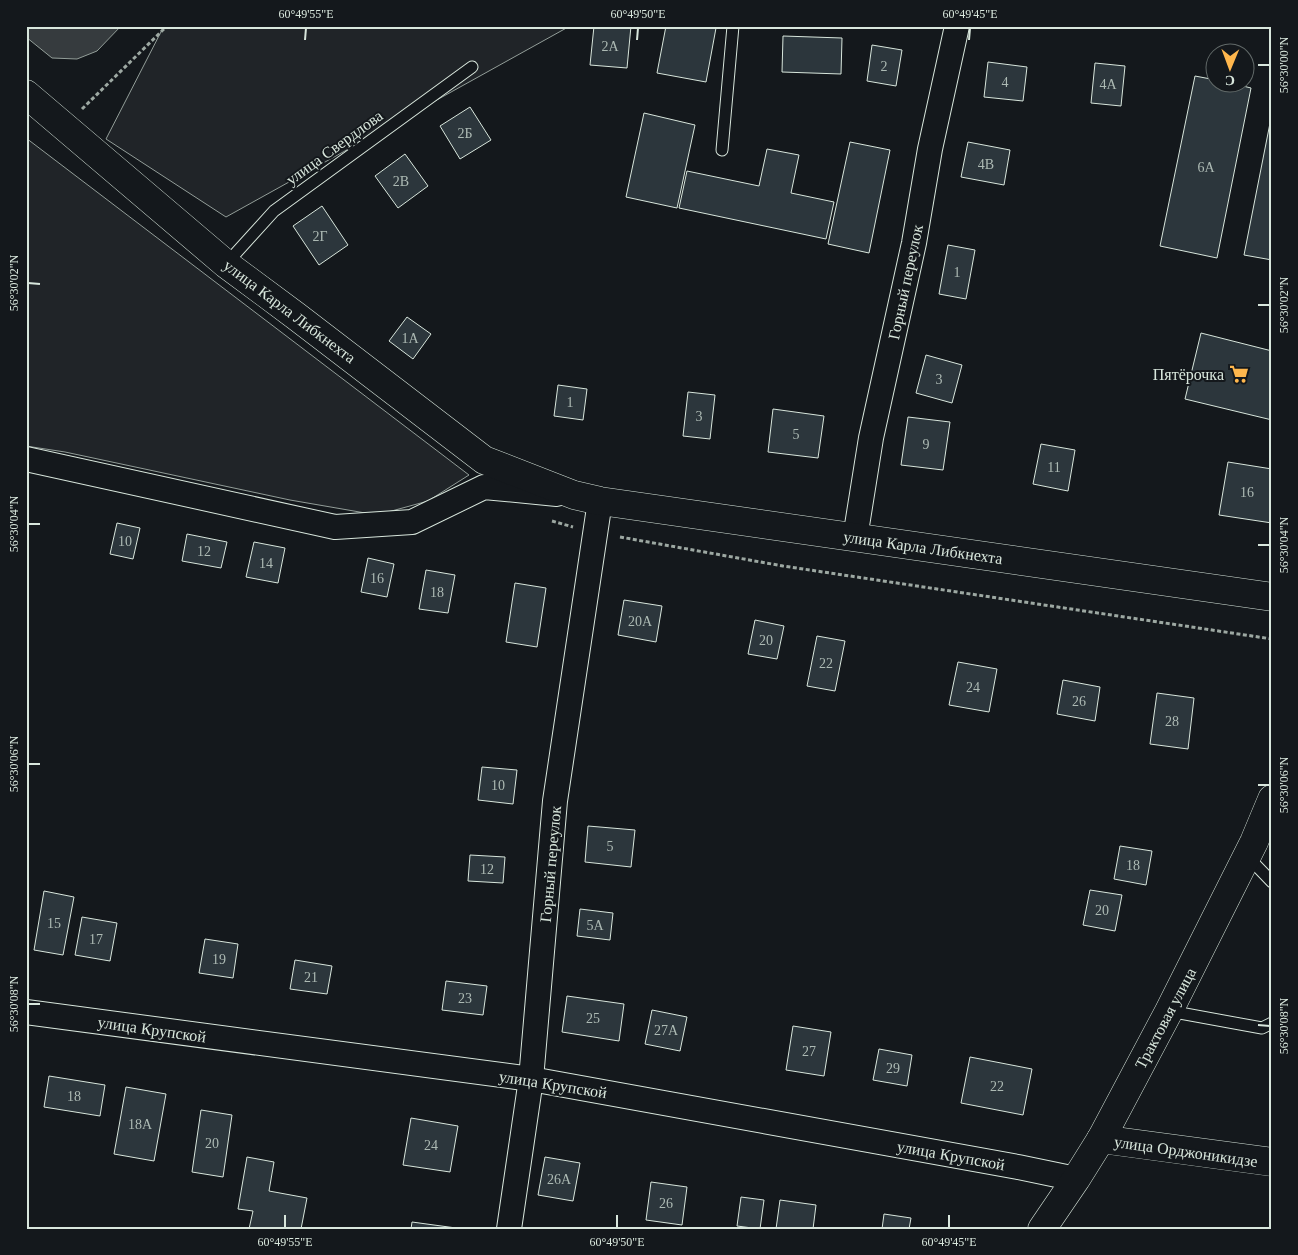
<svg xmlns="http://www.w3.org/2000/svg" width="1298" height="1255" viewBox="0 0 1298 1255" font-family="'Times New Roman',serif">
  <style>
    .green { fill: #202428; stroke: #939e99 }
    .water { fill: #363b3e; stroke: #939e99 }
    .building { fill: #2c363c; stroke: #d8e6dc }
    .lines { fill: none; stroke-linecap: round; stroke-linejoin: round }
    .lane-casing { stroke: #d8e6dc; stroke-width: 13 }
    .street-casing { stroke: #d8e6dc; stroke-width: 26 }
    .secondary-casing { stroke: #d8e6dc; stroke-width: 29 }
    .primary-casing { stroke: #d8e6dc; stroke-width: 29 }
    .path { stroke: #9da8a2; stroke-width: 3; stroke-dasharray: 4 2.5; stroke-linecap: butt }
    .lane { stroke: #14181c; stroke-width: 11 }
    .street { stroke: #14181c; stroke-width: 24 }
    .secondary { stroke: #14181c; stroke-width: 28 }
    .primary { stroke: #14181c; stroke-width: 28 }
    .ticks { fill: none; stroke: #d8e6dc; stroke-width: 2 }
    .labels { text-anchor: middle; stroke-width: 4; stroke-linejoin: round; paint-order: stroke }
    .number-label { font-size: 14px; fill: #adbab4 }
    .street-label { font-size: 16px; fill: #d8e6dc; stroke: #14181c }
    .poi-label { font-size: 16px; fill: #d8e6dc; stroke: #14181c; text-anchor: end }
    .neatline { fill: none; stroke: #d8e6dc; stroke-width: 2 }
    .ticks-label { font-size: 12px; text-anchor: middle; fill: #d8e6dc }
  </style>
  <rect width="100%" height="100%" fill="#14181c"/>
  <g class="green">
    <polygon points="164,26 570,26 226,217 106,139"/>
    <polygon points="26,138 469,475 428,501 377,515 290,500 65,452 26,446"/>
  </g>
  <polygon class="water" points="26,26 121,26 97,51 77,59 52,58 26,37"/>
  <g class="building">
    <polygon points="594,26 631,26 627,68 590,65"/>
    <polygon points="666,26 705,26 716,28 706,82 657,73"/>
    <polygon points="783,36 842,38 841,74 782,72"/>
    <polygon points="872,45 902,50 896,86 867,81"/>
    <polygon points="988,62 1027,67 1023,101 984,97"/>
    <polygon points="1095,63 1125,66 1121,106 1091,103"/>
    <polygon points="1195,76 1216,80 1216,82 1227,82 1251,88 1217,258 1160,246"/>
    <polygon points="470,107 491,140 460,159 440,126"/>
    <polygon points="644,113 695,125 677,208 626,197"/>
    <polygon points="1272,113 1272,260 1244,255"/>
    <polygon points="850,142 890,150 869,253 828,244"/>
    <polygon points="968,142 1010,150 1004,185 961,177"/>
    <polygon points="767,149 799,155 791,193 834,202 826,239 679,208 687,171 759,186"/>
    <polygon points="405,154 428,186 398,208 375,176"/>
    <polygon points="322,206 348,245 319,265 293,226"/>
    <polygon points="948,245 975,250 966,299 939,294"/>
    <polygon points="407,317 431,334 413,359 389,341"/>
    <polygon points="1201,333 1272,351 1272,420 1185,399"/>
    <polygon points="926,355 962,365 952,403 916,393"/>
    <polygon points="558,385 587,389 583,420 554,416"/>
    <polygon points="688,392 715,395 710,439 683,436"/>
    <polygon points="773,409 824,416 818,458 768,452"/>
    <polygon points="908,417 950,422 943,470 901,465"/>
    <polygon points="1041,444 1075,450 1068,491 1033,484"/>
    <polygon points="1228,462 1272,469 1272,523 1219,515"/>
    <polygon points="117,523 140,528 133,559 110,554"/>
    <polygon points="187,534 227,542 221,568 182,561"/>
    <polygon points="254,542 285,548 278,583 246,577"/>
    <polygon points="368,558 394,564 387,597 361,592"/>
    <polygon points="426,570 455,575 448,613 419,609"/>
    <polygon points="515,583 546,588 537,647 506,642"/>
    <polygon points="624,600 662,606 656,642 618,635"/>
    <polygon points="755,620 784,626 777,659 748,654"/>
    <polygon points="817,636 845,641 835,691 807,686"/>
    <polygon points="958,662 997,669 989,712 949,705"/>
    <polygon points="1063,680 1100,687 1095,721 1057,714"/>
    <polygon points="1157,693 1194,698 1188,749 1150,744"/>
    <polygon points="482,767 517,770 513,804 478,800"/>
    <polygon points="588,826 635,830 631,867 585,862"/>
    <polygon points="1120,846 1152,851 1146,885 1114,879"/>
    <polygon points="470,855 505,857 503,883 468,881"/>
    <polygon points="1090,890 1122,895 1115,931 1083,925"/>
    <polygon points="44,891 74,897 63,955 34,950"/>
    <polygon points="580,909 613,913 610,940 577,936"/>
    <polygon points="82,917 117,923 110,961 75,955"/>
    <polygon points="205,939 238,944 233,978 199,973"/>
    <polygon points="295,960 332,966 327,994 290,989"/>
    <polygon points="446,981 487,986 483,1015 442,1010"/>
    <polygon points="567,996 624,1004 619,1041 562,1032"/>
    <polygon points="652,1010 687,1017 680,1051 645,1044"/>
    <polygon points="793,1026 831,1032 824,1076 786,1070"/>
    <polygon points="879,1049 912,1055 907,1086 873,1080"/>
    <polygon points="970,1057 1032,1069 1023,1115 961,1103"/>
    <polygon points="49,1076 105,1085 100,1116 44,1107"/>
    <polygon points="126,1087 166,1094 154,1161 114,1154"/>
    <polygon points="201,1110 232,1115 223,1177 192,1172"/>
    <polygon points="411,1118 458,1126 450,1172 403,1165"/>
    <polygon points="247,1157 274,1162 269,1191 307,1198 301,1229 249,1229 253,1211 238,1209"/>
    <polygon points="545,1157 580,1163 573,1201 538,1195"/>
    <polygon points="651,1182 687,1187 682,1225 646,1220"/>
    <polygon points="741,1197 764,1200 760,1229 737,1226"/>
    <polygon points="780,1200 816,1205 813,1229 776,1229"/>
    <polygon points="884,1214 911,1218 909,1229 882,1229"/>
    <polygon points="412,1222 456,1228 456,1229 411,1229"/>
  </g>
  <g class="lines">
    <g class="lane-casing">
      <g id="lane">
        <polyline points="722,150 733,26"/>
        <polyline points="226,264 274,211 472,67"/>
        <polyline points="1247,856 1272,882"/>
        <polyline points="1169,1011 1262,1028 1272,1023"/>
      </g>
    </g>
    <g class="street-casing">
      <g id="street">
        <polyline points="26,459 335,527 412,522 484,487 557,494"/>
        <polyline points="855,538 871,438 914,243 930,149 957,26"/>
        <polyline points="26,1012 531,1079 1018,1167 1076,1179"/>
        <polyline points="509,1229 531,1079 555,801 600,501"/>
      </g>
    </g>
    <g class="secondary-casing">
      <g id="secondary">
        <polyline points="26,94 226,264 296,316 484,460 574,495 600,501 1272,597"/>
        <polyline points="1101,1139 1272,1162"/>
      </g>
    </g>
    <g class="primary-casing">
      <polyline id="primary" points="1042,1229 1076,1179 1101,1139 1169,1011 1254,842 1272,799"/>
    </g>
    <g class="path">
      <polyline points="82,109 167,26"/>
      <polyline points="552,521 573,527"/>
      <polyline points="620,537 783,566 1272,639"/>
    </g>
    <use href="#lane" class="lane"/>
    <use href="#street" class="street"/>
    <use href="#secondary" class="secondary"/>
    <use href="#primary" class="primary"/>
  </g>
  <path class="ticks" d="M 305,40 L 306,28M 637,40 L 638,28M 969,40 L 970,28M 1258,65 L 1270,65M 28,283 L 40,284M 1258,305 L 1270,305M 28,524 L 40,524M 1258,545 L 1270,545M 28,764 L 40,764M 1258,785 L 1270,785M 28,1004 L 40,1004M 1258,1025 L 1270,1026M 285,1228 L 285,1215M 617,1228 L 617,1215M 949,1228 L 949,1215"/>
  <defs>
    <g id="supermarket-bare" transform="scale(1.5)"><path d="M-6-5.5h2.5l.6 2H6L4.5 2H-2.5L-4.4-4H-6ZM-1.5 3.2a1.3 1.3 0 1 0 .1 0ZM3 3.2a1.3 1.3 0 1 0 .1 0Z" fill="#ffb74d" stroke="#14181c" stroke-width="2.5" paint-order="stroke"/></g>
  </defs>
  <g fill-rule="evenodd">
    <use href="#supermarket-bare" x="1239" y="374"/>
  </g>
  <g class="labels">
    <g class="number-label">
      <text x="610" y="51">2А</text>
      <text x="884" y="71">2</text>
      <text x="1005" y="87">4</text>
      <text x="1108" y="89">4А</text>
      <text x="465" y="138">2Б</text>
      <text x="986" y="169">4В</text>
      <text x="1206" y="172">6А</text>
      <text x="401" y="186">2В</text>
      <text x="320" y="241">2Г</text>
      <text x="957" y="277">1</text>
      <text x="410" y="343">1А</text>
      <text x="939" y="384">3</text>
      <text x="570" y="407">1</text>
      <text x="699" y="421">3</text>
      <text x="796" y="439">5</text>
      <text x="926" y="449">9</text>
      <text x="1054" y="472">11</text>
      <text x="1247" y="497">16</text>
      <text x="125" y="546">10</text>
      <text x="204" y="556">12</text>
      <text x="266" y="568">14</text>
      <text x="377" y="583">16</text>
      <text x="437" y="597">18</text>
      <text x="640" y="626">20А</text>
      <text x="766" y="645">20</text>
      <text x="826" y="668">22</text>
      <text x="973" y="692">24</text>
      <text x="1079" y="706">26</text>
      <text x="1172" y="726">28</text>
      <text x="498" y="790">10</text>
      <text x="610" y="851">5</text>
      <text x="1133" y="870">18</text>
      <text x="487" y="874">12</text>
      <text x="1102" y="915">20</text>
      <text x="54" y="928">15</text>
      <text x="595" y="930">5А</text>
      <text x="96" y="944">17</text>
      <text x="219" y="964">19</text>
      <text x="311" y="982">21</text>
      <text x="465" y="1003">23</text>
      <text x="593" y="1023">25</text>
      <text x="666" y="1035">27А</text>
      <text x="809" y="1056">27</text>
      <text x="893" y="1073">29</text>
      <text x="997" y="1091">22</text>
      <text x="74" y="1101">18</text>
      <text x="140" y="1129">18А</text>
      <text x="212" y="1148">20</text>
      <text x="431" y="1150">24</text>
      <text x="559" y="1184">26А</text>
      <text x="666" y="1208">26</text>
    </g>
    <g class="street-label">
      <text transform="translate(334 147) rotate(-36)" y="6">улица Свердлова</text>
      <text transform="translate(905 282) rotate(-78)" y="6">Горный переулок</text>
      <text transform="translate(290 311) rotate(37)" y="6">улица Карла Либкнехта</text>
      <text transform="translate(923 547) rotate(8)" y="6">улица Карла Либкнехта</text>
      <text transform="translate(550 864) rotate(-85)" y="6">Горный переулок</text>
      <text transform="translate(1165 1018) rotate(-62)" y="6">Трактовая улица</text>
      <text transform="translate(152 1029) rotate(8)" y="6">улица Крупской</text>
      <text transform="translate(553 1084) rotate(9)" y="6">улица Крупской</text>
      <text transform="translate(1186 1151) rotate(8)" y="6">улица Орджоникидзе</text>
      <text transform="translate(951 1155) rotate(10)" y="6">улица Крупской</text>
    </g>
    <g class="poi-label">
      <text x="1224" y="380">Пятёрочка</text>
    </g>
  </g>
  <rect width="1298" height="1255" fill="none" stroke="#14181c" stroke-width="55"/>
  <g transform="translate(1230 68) rotate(181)"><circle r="24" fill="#14181c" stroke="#626a69"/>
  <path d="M0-4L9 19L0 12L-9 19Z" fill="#ffb74d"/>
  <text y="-8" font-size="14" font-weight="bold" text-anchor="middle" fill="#d8e6dc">С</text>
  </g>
  <rect x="28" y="28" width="1242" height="1200" class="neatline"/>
  <g class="ticks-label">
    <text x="306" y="18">60°49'55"E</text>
    <text x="638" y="18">60°49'50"E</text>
    <text x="970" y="18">60°49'45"E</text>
    <text transform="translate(1284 65) rotate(-90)" y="4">56°30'00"N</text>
    <text transform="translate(14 283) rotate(-90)" y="4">56°30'02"N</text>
    <text transform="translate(1284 305) rotate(-90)" y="4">56°30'02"N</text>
    <text transform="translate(14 524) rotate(-90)" y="4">56°30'04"N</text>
    <text transform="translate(1284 545) rotate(-90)" y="4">56°30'04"N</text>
    <text transform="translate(14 764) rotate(-90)" y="4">56°30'06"N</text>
    <text transform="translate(1284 785) rotate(-90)" y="4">56°30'06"N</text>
    <text transform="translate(14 1004) rotate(-90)" y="4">56°30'08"N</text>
    <text transform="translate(1284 1026) rotate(-90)" y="4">56°30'08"N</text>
    <text x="285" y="1246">60°49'55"E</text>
    <text x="617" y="1246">60°49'50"E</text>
    <text x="949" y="1246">60°49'45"E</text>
  </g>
</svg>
